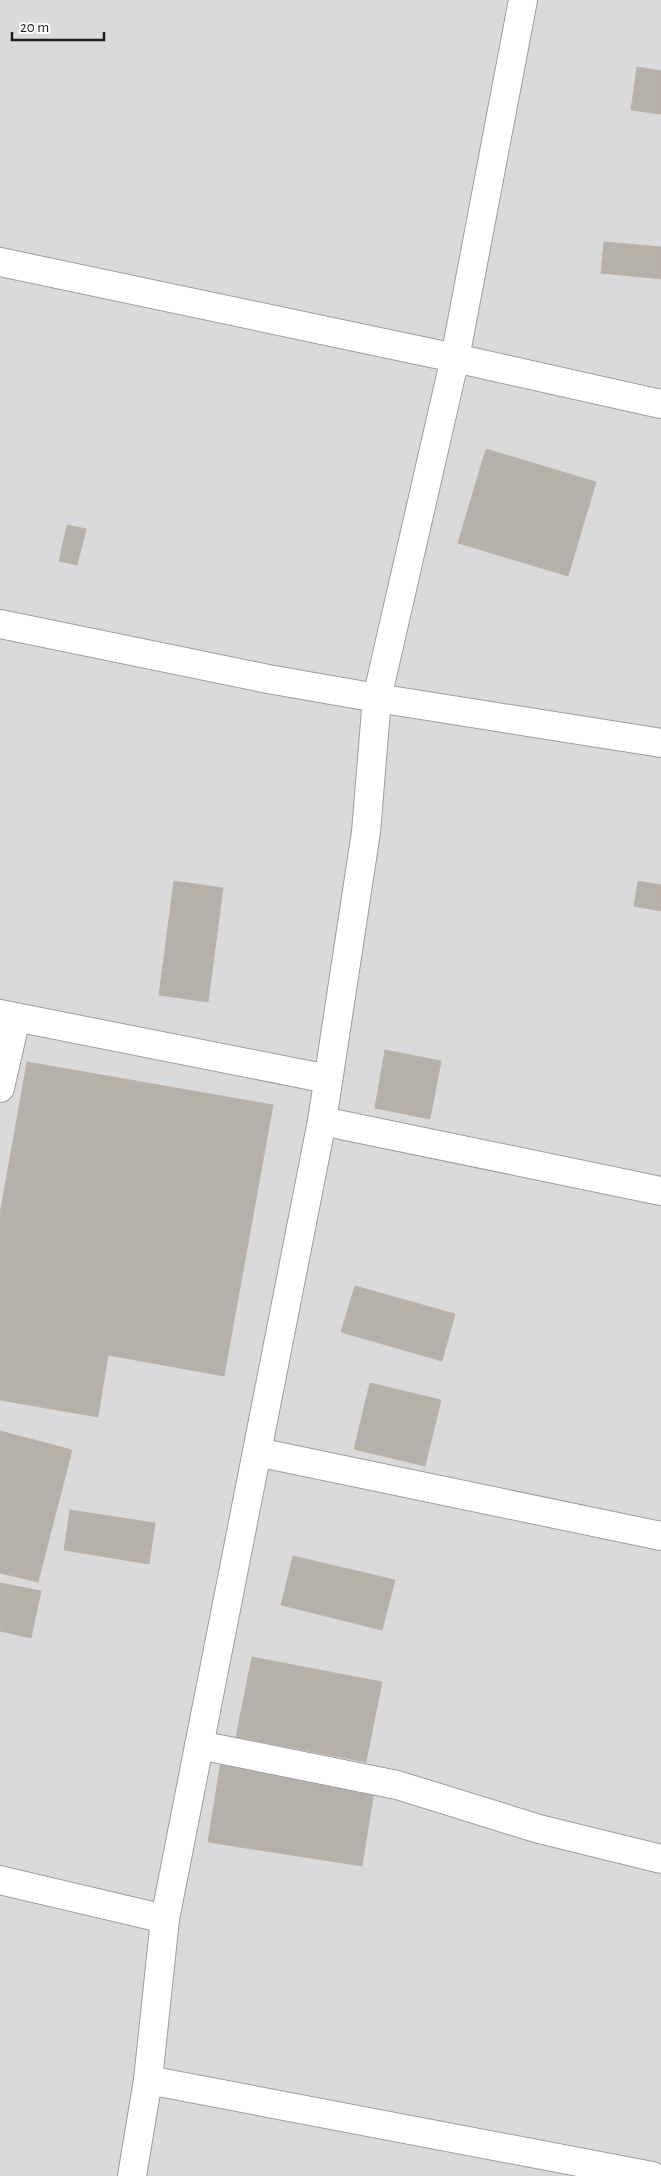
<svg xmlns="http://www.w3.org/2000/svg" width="661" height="2176" viewBox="0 0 661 2176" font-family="'Alegreya Sans',sans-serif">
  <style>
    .residential { fill: #dbdada }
    .building { fill: #b6b0ab; stroke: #bdb2a9 }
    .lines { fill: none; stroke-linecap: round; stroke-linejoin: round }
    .street-casing { stroke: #9e9e9e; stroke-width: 30 }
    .street { stroke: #fff; stroke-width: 28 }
  </style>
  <rect width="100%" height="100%" fill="#edeae4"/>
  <rect class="residential" x="0" y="0" width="661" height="2176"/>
  <g class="building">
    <polygon points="637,67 661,71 661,114 631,110"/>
    <polygon points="604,242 661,247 661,279 601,273"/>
    <polygon points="486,449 596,482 568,576 458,543"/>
    <polygon points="67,525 86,529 77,565 59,561"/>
    <polygon points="174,881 223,888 208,1002 159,995"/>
    <polygon points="638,881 661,885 661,911 634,906"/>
    <polygon points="385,1050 441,1061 430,1119 375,1108"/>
    <polygon points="27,1062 273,1105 224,1376 108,1355 98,1417 0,1400 0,1214"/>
    <polygon points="355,1286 455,1314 442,1361 341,1332"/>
    <polygon points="370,1383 441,1400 425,1466 354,1449"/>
    <polygon points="0,1431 72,1450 38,1582 0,1573"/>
    <polygon points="70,1510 155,1523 149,1564 64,1550"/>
    <polygon points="293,1556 395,1580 382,1630 281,1605"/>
    <polygon points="0,1583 41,1591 31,1638 0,1631"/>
    <polygon points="252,1657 382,1682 366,1762 236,1737"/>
    <polygon points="221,1761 375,1785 362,1866 208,1842"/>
  </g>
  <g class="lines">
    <g class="street-casing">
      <g id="street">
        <polyline points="523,0 455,358 377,698 661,743"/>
        <polyline points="0,262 455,358 661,404"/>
        <polyline points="0,624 268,679 377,698 366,832 322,1121 165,1919 148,2080"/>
        <polyline points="0,1014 328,1079"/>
        <polyline points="0,1088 16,1018"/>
        <polyline points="322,1121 661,1191"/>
        <polyline points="257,1452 661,1536"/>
        <polyline points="199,1745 397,1785 539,1829 661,1859"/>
        <polyline points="0,1880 165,1919"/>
        <polyline points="132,2176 148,2080 652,2176"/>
      </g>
    </g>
    <use href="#street" class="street"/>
  </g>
  <path d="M12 32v8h92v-8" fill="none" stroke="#1d1d1d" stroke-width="2.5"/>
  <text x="20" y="32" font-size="15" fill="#1d1d1d" stroke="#ffffff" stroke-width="4" paint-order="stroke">20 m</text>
</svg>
